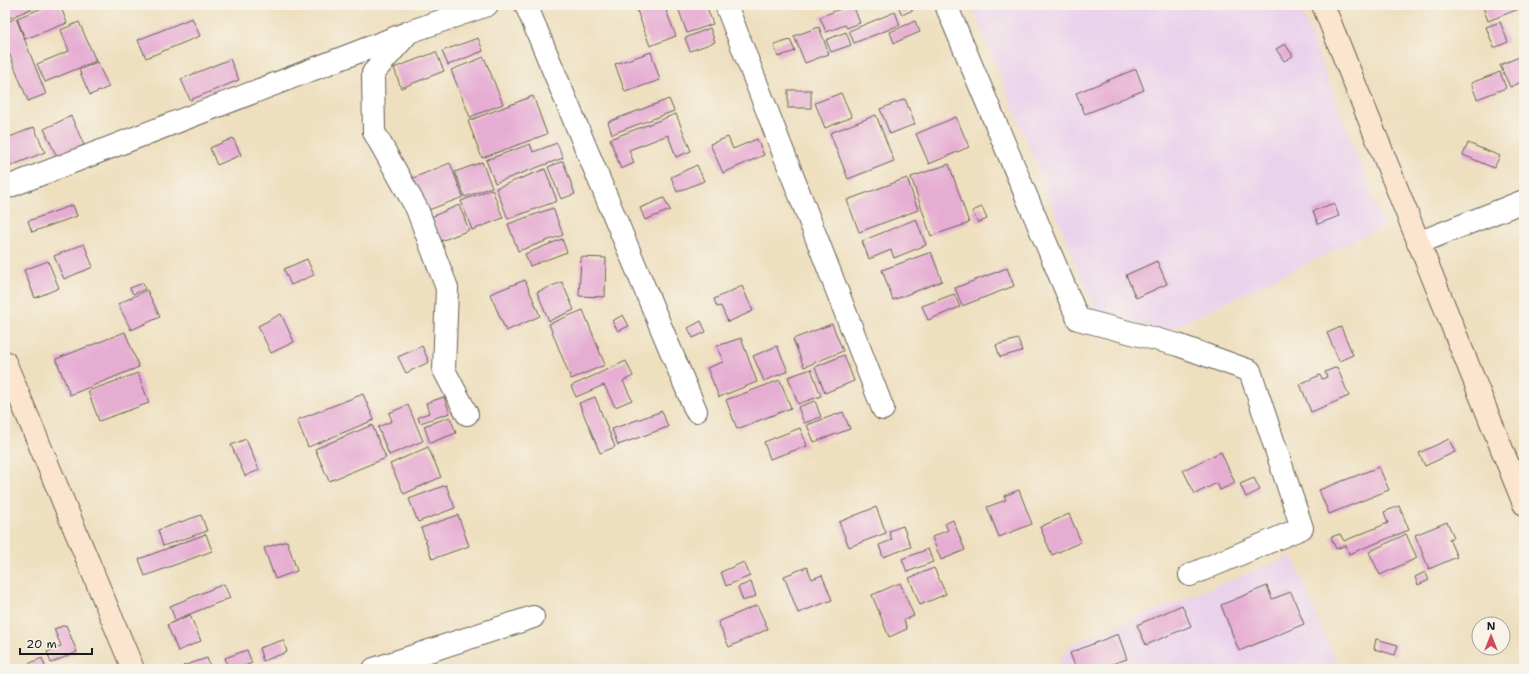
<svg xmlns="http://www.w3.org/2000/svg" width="1529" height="674" viewBox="0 0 1529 674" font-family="'Shantell Sans',sans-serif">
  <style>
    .built { fill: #ead1ec }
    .building { fill: #e6add3 }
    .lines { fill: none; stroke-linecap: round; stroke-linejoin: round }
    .street-casing { stroke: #666055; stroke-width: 24 }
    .secondary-casing { stroke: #666055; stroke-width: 24 }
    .street { stroke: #fff; stroke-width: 22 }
    .secondary { stroke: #fce5cf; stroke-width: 22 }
  </style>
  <rect width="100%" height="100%" fill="#f7f3e8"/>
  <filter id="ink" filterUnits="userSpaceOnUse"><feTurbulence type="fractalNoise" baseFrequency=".025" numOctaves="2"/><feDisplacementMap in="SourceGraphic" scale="8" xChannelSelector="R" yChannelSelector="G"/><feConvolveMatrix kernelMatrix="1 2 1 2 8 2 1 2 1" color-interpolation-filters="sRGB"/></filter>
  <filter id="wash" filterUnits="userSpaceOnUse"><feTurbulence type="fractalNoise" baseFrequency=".012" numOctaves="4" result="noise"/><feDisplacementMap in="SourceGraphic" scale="16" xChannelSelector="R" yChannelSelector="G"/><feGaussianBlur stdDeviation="0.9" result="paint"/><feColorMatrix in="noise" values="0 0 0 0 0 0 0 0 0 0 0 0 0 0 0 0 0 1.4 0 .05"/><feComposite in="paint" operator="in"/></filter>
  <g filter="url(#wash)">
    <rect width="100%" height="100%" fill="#eedfbf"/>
    <g class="built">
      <polygon points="972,5 1299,5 1384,226 1167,331 1095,312"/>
      <polygon points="1292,556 1339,669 1055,669 1070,645"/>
    </g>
    <g id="blocks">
      <g class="building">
        <polygon points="5,5 40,5 5,20"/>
        <polygon points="50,5 60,5 67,23 25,39 17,18"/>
        <polygon points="635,5 664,5 676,36 650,46"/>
        <polygon points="677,5 706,5 713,24 687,33"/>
        <polygon points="850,5 853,5 860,23 847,28 845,25 826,32 820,17"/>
        <polygon points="898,5 911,5 913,10 902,15"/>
        <polygon points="1482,5 1524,5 1524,7 1488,21"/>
        <polygon points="895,12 900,25 854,43 849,31"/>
        <polygon points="16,18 46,94 28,101 5,43 5,23"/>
        <polygon points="192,18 200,36 146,58 138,40"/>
        <polygon points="915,21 920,32 894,43 890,32"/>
        <polygon points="79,22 96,61 45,82 37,64 69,51 61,30"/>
        <polygon points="1500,22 1508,42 1494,48 1486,27"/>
        <polygon points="819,27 829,54 805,63 794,36"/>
        <polygon points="710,28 715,42 690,51 685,38"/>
        <polygon points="846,32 851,45 831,52 826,40"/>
        <polygon points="478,38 483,51 448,65 442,51"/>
        <polygon points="790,40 795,51 778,57 774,45"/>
        <polygon points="1285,44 1293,56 1284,61 1276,49"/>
        <polygon points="436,52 444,71 401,88 394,68"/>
        <polygon points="651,52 660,80 625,92 615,64"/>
        <polygon points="1524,55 1524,81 1510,87 1500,65"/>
        <polygon points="484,57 503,104 470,117 451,70"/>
        <polygon points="230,59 239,80 190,100 181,79"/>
        <polygon points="97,62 109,87 90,95 79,70"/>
        <polygon points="1136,69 1144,90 1085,114 1076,93"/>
        <polygon points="1500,72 1506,88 1477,99 1471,83"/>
        <rect x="788" y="90" width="23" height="18"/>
        <polygon points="841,93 852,117 825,128 815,103"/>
        <polygon points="533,96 547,134 482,158 468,121"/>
        <polygon points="669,99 674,111 612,134 608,122"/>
        <polygon points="905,99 915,124 890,134 880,109"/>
        <polygon points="676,114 691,151 676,157 668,135 629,150 634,163 621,169 610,139"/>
        <polygon points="876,115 894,161 848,179 830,133"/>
        <polygon points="71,116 84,145 57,157 44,129"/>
        <polygon points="956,117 969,147 929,164 916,134"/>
        <polygon points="34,127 45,152 8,167 5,160 5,139"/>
        <polygon points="728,137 733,149 757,139 764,155 723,173 710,144"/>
        <polygon points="233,138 241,155 217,165 210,148"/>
        <polygon points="557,143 563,158 495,183 486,160 530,144 533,152"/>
        <polygon points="1468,143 1500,156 1494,168 1463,155"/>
        <polygon points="563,161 575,194 561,199 548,167"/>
        <polygon points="482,162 492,187 465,197 455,172"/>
        <polygon points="450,163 463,197 426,211 413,178"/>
        <polygon points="949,164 969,223 931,236 911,177"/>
        <polygon points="697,165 704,181 677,192 671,177"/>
        <polygon points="545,169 557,201 508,219 496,188"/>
        <polygon points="907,178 918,210 859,232 847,200"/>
        <polygon points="492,189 503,218 472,230 461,201"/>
        <polygon points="664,198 670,210 645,220 640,208"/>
        <polygon points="1334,203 1339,216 1318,224 1313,211"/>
        <polygon points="73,205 77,216 32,232 28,221"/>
        <polygon points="459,205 469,230 441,241 431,217"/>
        <polygon points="982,207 987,219 978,223 972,211"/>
        <polygon points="553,208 563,235 518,251 508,224"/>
        <polygon points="916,219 926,245 894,258 891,250 869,259 862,241"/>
        <polygon points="562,239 567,252 530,266 525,254"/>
        <polygon points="84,244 93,267 64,279 54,256"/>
        <polygon points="931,252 942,281 893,300 882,270"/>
        <polygon points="581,257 606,258 605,297 579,296"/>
        <polygon points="307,259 314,275 291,285 284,269"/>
        <polygon points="48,261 59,288 35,298 24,270"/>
        <polygon points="1157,261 1167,284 1136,298 1126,275"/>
        <polygon points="1007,268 1014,286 962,306 955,288"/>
        <polygon points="525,280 540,316 506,331 490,294"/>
        <polygon points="562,282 574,310 549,321 537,292"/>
        <polygon points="143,283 145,289 133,294 130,288"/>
        <polygon points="742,286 753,311 728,322 721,306 717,307 714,299"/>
        <polygon points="147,290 160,317 131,330 118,304"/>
        <polygon points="954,294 960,307 928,320 922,306"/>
        <polygon points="583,310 605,365 571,379 549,324"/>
        <polygon points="281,314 294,342 271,353 258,326"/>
        <polygon points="623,315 629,326 618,331 612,321"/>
        <polygon points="701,321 706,332 693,338 688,328"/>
        <polygon points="832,324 843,351 804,367 793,339"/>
        <polygon points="1341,327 1353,355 1339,361 1327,333"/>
        <polygon points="125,332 139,367 70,395 56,359"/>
        <polygon points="741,338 757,382 719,397 707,368 723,362 717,346"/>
        <polygon points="1018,339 1022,351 1000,357 996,345"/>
        <polygon points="422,346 429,362 406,373 398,357"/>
        <polygon points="777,346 788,371 764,381 753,356"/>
        <polygon points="844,355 854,381 825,393 815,367"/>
        <polygon points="626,361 633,376 623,381 632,400 615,407 604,385 576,397 571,386"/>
        <polygon points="1337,367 1349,396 1311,412 1300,384 1320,375 1322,379 1327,377 1325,372"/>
        <polygon points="811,369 821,396 798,404 788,377"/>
        <polygon points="138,373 149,403 99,421 88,391"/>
        <polygon points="780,380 791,408 737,429 726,400"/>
        <polygon points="363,394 374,420 308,447 297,420"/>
        <polygon points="444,397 450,413 420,423 418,417 429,413 426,403"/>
        <polygon points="595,397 615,447 600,453 579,403"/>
        <polygon points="815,401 821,417 804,423 798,407"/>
        <polygon points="408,405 423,441 389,455 378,427 392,421 389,413"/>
        <polygon points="662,411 668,427 618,445 612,429"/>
        <polygon points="843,412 850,429 814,442 807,425"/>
        <polygon points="450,417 456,433 430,443 424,426"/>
        <polygon points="372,425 386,458 329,481 315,449"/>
        <polygon points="800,428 807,446 770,459 764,442"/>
        <polygon points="246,439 259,470 245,476 231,445"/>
        <polygon points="1449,439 1455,452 1425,466 1419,453"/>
        <polygon points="428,447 441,477 404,494 390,464"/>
        <polygon points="1221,452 1235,483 1220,490 1217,483 1195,494 1183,470"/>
        <polygon points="1379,467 1389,490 1329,514 1319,490"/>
        <polygon points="1254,478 1260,490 1246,497 1240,484"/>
        <polygon points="446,485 455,508 418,522 409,499"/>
        <polygon points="1019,490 1032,524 999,537 987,507 1006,500 1004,496"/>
        <polygon points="1399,506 1409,530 1349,554 1346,545 1336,549 1331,537 1340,534 1344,541 1388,523 1384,512"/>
        <polygon points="876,507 886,533 849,547 839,522"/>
        <polygon points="1069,514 1081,542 1052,555 1040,527"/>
        <polygon points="201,515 207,531 163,546 158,530"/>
        <polygon points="458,515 469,546 432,559 421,528"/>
        <polygon points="953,520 965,550 941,560 932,537 948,530 945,524"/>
        <polygon points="1447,522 1454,537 1449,539 1457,557 1429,569 1415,535"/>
        <polygon points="903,526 911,547 883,557 879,545 892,540 889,531"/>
        <polygon points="206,534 212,551 145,576 139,559"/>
        <polygon points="1406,534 1417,558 1380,575 1369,552"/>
        <polygon points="287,541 297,571 275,579 264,548"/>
        <polygon points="928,549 933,562 907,572 902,559"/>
        <polygon points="744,562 750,576 726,586 721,572"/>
        <polygon points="807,567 812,579 822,575 832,600 798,613 784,576"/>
        <polygon points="934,568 946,594 920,605 909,578"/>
        <polygon points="1425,572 1429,580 1418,585 1415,577"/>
        <polygon points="751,582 756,596 743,601 738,587"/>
        <polygon points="900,583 914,616 904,620 907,629 889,637 872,595"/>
        <polygon points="224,584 230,598 175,620 170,606"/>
        <polygon points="1267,586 1272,599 1291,592 1304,624 1239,651 1221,605"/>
        <polygon points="757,605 768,629 729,647 718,622"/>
        <polygon points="1182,605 1191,626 1146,645 1137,625"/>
        <polygon points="190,615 201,641 178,651 167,625"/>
        <polygon points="66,625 77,652 51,663 47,652 61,646 54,629"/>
        <polygon points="1118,634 1127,659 1112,664 1114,669 1076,669 1070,653"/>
        <polygon points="1376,639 1398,645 1395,655 1374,649"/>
        <polygon points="283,640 287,652 263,661 259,648"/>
        <polygon points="247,650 252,663 238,669 229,669 225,658"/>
        <polygon points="42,658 46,669 16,669"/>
        <polygon points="207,658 211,669 184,669 183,666"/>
      </g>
    </g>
  </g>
  <g filter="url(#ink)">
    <use href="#blocks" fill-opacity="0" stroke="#666055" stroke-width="1"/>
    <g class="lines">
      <g class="street-casing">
        <g id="street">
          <polyline points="526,5 696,411"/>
          <polyline points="726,5 883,409"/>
          <polyline points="946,5 1078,319 1178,345 1250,371 1302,528 1190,575"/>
          <polyline points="5,188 407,33"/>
          <polyline points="1418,243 1524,201"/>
          <polyline points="467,414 444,370 447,288 417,209 374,132 373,73 409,32 487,5"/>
          <polyline points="374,669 533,617"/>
        </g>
      </g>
      <g class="secondary-casing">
        <g id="secondary">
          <polyline points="1323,5 1524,504"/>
          <polyline points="5,362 133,669"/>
        </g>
      </g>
      <use href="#street" class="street"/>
      <use href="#secondary" class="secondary"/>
    </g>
  </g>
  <rect width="1529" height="674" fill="none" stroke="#f7f3e8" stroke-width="20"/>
  <g transform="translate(1491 636)"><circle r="19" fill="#f7f3e8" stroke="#9f9d96"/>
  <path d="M0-3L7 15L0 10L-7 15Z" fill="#d1495b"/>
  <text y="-6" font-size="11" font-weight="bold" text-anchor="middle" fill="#1c1c1c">N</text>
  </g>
  <path d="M20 648v6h72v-6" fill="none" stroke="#1c1c1c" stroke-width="2"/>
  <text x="26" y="648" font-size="12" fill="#1c1c1c" stroke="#f7f3e8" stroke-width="3" paint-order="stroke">20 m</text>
</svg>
